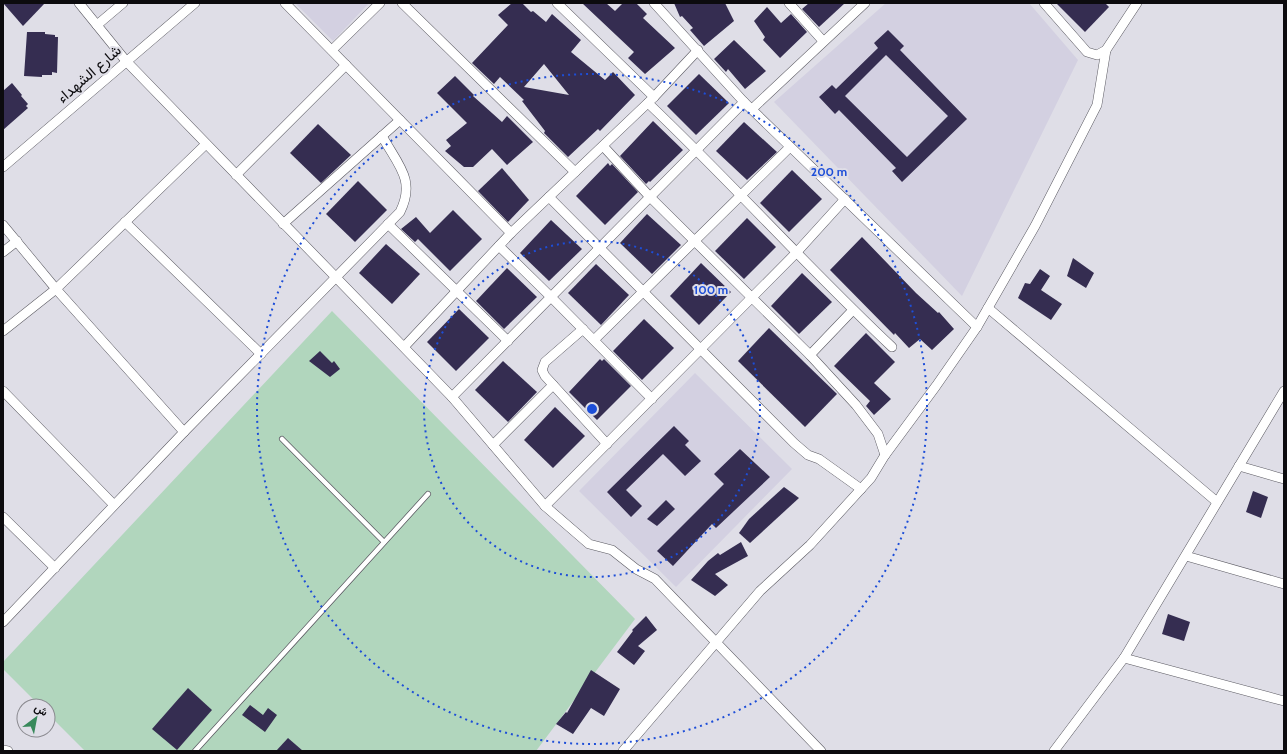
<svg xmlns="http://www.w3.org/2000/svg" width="1287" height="754" viewBox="0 0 1287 754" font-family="Cabin,Vazirmatn,sans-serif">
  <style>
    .built { fill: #d3d0e1 }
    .green { fill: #b1d6bd }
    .building { fill: #352d51; fill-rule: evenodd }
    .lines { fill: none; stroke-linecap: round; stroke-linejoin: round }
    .service-casing { stroke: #5b5a62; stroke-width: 6 }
    .minor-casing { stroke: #5b5a62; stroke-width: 10 }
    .service { stroke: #fff; stroke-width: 4.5 }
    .minor { stroke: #fff; stroke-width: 9 }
    .ring { fill: none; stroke: #1d4ed8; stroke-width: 2; stroke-dasharray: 2 4 }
    .labels { text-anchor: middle; stroke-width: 4; stroke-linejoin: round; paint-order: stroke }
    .street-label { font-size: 15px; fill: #0c0b0e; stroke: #dfdee7 }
    .centre { fill: #1d4ed8; stroke: #dfdee7; stroke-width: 2 }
    .ring-label { font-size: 12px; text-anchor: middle; font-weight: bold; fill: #1d4ed8; stroke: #dfdee7; stroke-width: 4; stroke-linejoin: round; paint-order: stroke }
  </style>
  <rect width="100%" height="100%" fill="#dfdee7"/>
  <g class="built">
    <polygon points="295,3 369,3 333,41"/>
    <polygon points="886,3 1029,3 1078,60 962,296 774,102"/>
    <polygon points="695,373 792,469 676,587 579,491"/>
  </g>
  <polygon class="green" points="332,311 635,619 536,751 85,751 48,714 48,706 40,706 3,669 3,662"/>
  <g class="building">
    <polygon points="3,3 45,3 23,26"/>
    <path d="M 512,3 L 522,3 L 531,12 L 533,11 L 546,22 L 552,14 L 581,40 L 571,52 L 605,80 L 613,72 L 635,95 L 600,131 L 598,129 L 568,157 L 544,133 L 545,131 L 522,101 L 524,100 L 500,77 L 494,84 L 472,63 L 508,25 L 498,15 ZM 544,64 L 569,95 L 524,87 Z"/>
    <polygon points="582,3 606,3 615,11 623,3 636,3 647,14 643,18 675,48 645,74 628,58 634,52"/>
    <polygon points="674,3 725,3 734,21 704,46 690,30 693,28 682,16 680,17"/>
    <polygon points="809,3 845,3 819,27 802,9"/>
    <polygon points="1056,3 1105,3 1109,7 1085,32"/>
    <polygon points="767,7 781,23 791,14 807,32 780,58 763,40 765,37 754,21"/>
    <path d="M 888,30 L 904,46 L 900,50 L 967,119 L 902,182 L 892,171 L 896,168 L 839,110 L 835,114 L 819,97 L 832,85 L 836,89 L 878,48 L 874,43 ZM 886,55 L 948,116 L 907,157 L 845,96 Z"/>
    <polygon points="27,32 45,32 45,34 55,35 55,37 58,37 57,73 52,72 52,75 42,75 42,77 24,76"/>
    <polygon points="734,40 766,71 745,89 728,69 726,72 714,59"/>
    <polygon points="699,74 729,103 696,135 667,106"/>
    <polygon points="455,76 474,95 473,96 502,122 507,116 533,142 507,165 492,149 473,167 464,167 445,151 451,146 446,140 467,123 437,93"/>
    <polygon points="12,83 22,95 21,96 28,104 26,106 28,108 3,130 3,91"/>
    <polygon points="653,121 683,150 650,182 649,181 646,184 620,156"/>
    <polygon points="744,122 777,152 747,180 716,151"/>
    <polygon points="318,124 351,155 321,183 290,153"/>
    <polygon points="608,163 610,166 612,164 638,192 605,225 576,196"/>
    <polygon points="502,168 529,200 508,222 478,191"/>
    <polygon points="792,170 822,199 789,232 760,203"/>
    <polygon points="358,181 387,210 355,242 326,214"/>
    <polygon points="453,210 482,239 450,271 418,239 415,242 401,229 416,217 430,233"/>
    <polygon points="647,214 681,245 652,274 620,243"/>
    <polygon points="747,218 776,247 744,279 715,251"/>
    <polygon points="551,220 582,249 549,281 520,253"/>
    <polygon points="862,237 916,293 938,313 939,312 954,329 932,350 920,339 909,348 895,333 894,335 830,270"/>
    <polygon points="386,244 420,274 392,304 359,273"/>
    <polygon points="1073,258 1094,273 1086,288 1067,276"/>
    <polygon points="701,263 731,292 699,325 670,296"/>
    <polygon points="596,264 629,295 601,325 568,293"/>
    <polygon points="507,268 537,297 504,329 476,301"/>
    <polygon points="1040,269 1050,276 1041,290 1062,304 1051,320 1018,298 1025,283 1030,284"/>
    <polygon points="802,273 832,302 799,334 771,306"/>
    <polygon points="459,309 489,338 456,371 427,342"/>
    <polygon points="644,319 674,348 642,380 613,351"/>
    <polygon points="769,328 837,394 805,427 738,361"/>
    <polygon points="866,333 895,362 874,383 891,399 874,415 866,406 870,401 834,366"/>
    <polygon points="320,351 332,363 334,361 340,369 330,377 309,361"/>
    <polygon points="600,359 602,361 604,359 631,386 597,420 569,392"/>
    <polygon points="503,361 537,392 508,422 475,390"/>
    <polygon points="555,407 585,436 553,468 524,440"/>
    <polygon points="674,426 689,441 685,445 701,461 685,476 663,454 626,490 642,506 631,517 607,492"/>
    <polygon points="740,449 770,477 716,528 712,524 673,566 657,551 724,484 714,474"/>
    <polygon points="784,487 799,498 750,543 739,533 749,519"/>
    <polygon points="1253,491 1268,497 1261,518 1246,512"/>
    <polygon points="666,500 675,509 657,526 647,519"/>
    <polygon points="741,542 748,556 715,574 728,585 715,596 691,580 708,561 718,553 720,555"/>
    <polygon points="1168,614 1190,622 1184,641 1162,634"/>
    <polygon points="646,616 657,630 638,646 645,651 634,665 617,652 633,631 632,630"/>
    <polygon points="591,670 620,689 604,716 591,708 573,734 556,724 566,712 567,713"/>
    <polygon points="188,688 212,710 177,750 152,729"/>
    <polygon points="250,705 263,715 268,708 277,715 265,732 242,715"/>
    <polygon points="288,738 303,751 276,751"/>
  </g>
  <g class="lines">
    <g class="service-casing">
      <g id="service">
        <polyline points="282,439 384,542"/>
        <polyline points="195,751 428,494"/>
      </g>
    </g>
    <g class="minor-casing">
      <g id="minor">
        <polyline points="79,3 126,61 452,397 545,506 589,544 612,550 636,569 655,579 821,751"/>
        <polyline points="285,3 511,233"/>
        <polyline points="402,3 575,172"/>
        <polyline points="557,3 654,97"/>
        <polyline points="654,3 744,102 977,327"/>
        <polyline points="789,3 823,41"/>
        <polyline points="1044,3 1087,52 1097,55 1106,50 1137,3"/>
        <polyline points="97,25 123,3"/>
        <polyline points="332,50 380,3"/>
        <path d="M 648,103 C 731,182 808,268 892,347"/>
        <polyline points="752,109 865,3"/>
        <polyline points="603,146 650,197 810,355 856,405 878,434 885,455"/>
        <polyline points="3,167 195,3"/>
        <polyline points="236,175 346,65"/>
        <polyline points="549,197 794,443 808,455 819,459 861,489"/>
        <polyline points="125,222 261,354"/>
        <polyline points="283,224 400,120"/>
        <polyline points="388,224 508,341"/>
        <polyline points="3,225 56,289 184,432"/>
        <polyline points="499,246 551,297 652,399"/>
        <polyline points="3,252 17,241"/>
        <polyline points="988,308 1217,502"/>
        <polyline points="583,329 545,362 542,370 545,376 607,444"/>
        <polyline points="3,331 56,289 206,144"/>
        <polyline points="594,340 790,147"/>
        <polyline points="404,347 511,233 654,97 698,50"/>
        <polyline points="810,355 853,310"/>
        <polyline points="3,391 114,505"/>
        <polyline points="452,397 744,102"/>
        <polyline points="493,445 553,385"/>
        <polyline points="1239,466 1284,479"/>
        <polyline points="545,506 796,253 845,199"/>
        <polyline points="3,517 55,568"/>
        <polyline points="1186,556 1284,584"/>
        <path d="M 3,622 L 184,432 L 400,212 C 416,180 398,165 382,136"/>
        <polyline points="1124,658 1284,701"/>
        <polyline points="3,750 8,751"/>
        <polyline points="623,751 760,591 810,545 871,478 885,455 936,386 977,327 1035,226 1097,105 1106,50"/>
        <polyline points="1054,751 1124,658 1284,391"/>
      </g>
    </g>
    <use href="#service" class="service"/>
    <use href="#minor" class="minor"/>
  </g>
  <g class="ring">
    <circle cx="592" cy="409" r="168"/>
    <circle cx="592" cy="409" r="335"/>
  </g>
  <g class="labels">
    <g class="street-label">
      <text transform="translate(89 74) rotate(-41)" y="5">شارع الشهداء</text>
    </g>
  </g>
  <circle cx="592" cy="409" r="6" class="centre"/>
  <g class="ring-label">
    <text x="829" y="176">200 m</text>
    <text x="711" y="294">100 m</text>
  </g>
  <rect width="1287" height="754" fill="none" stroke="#0c0b0e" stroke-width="8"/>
  <g transform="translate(36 718) rotate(32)"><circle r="19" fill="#dfdee7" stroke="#8b8a90"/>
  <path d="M0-3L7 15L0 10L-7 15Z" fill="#38895b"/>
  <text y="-6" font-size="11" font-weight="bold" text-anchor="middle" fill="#0c0b0e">ش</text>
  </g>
</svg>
